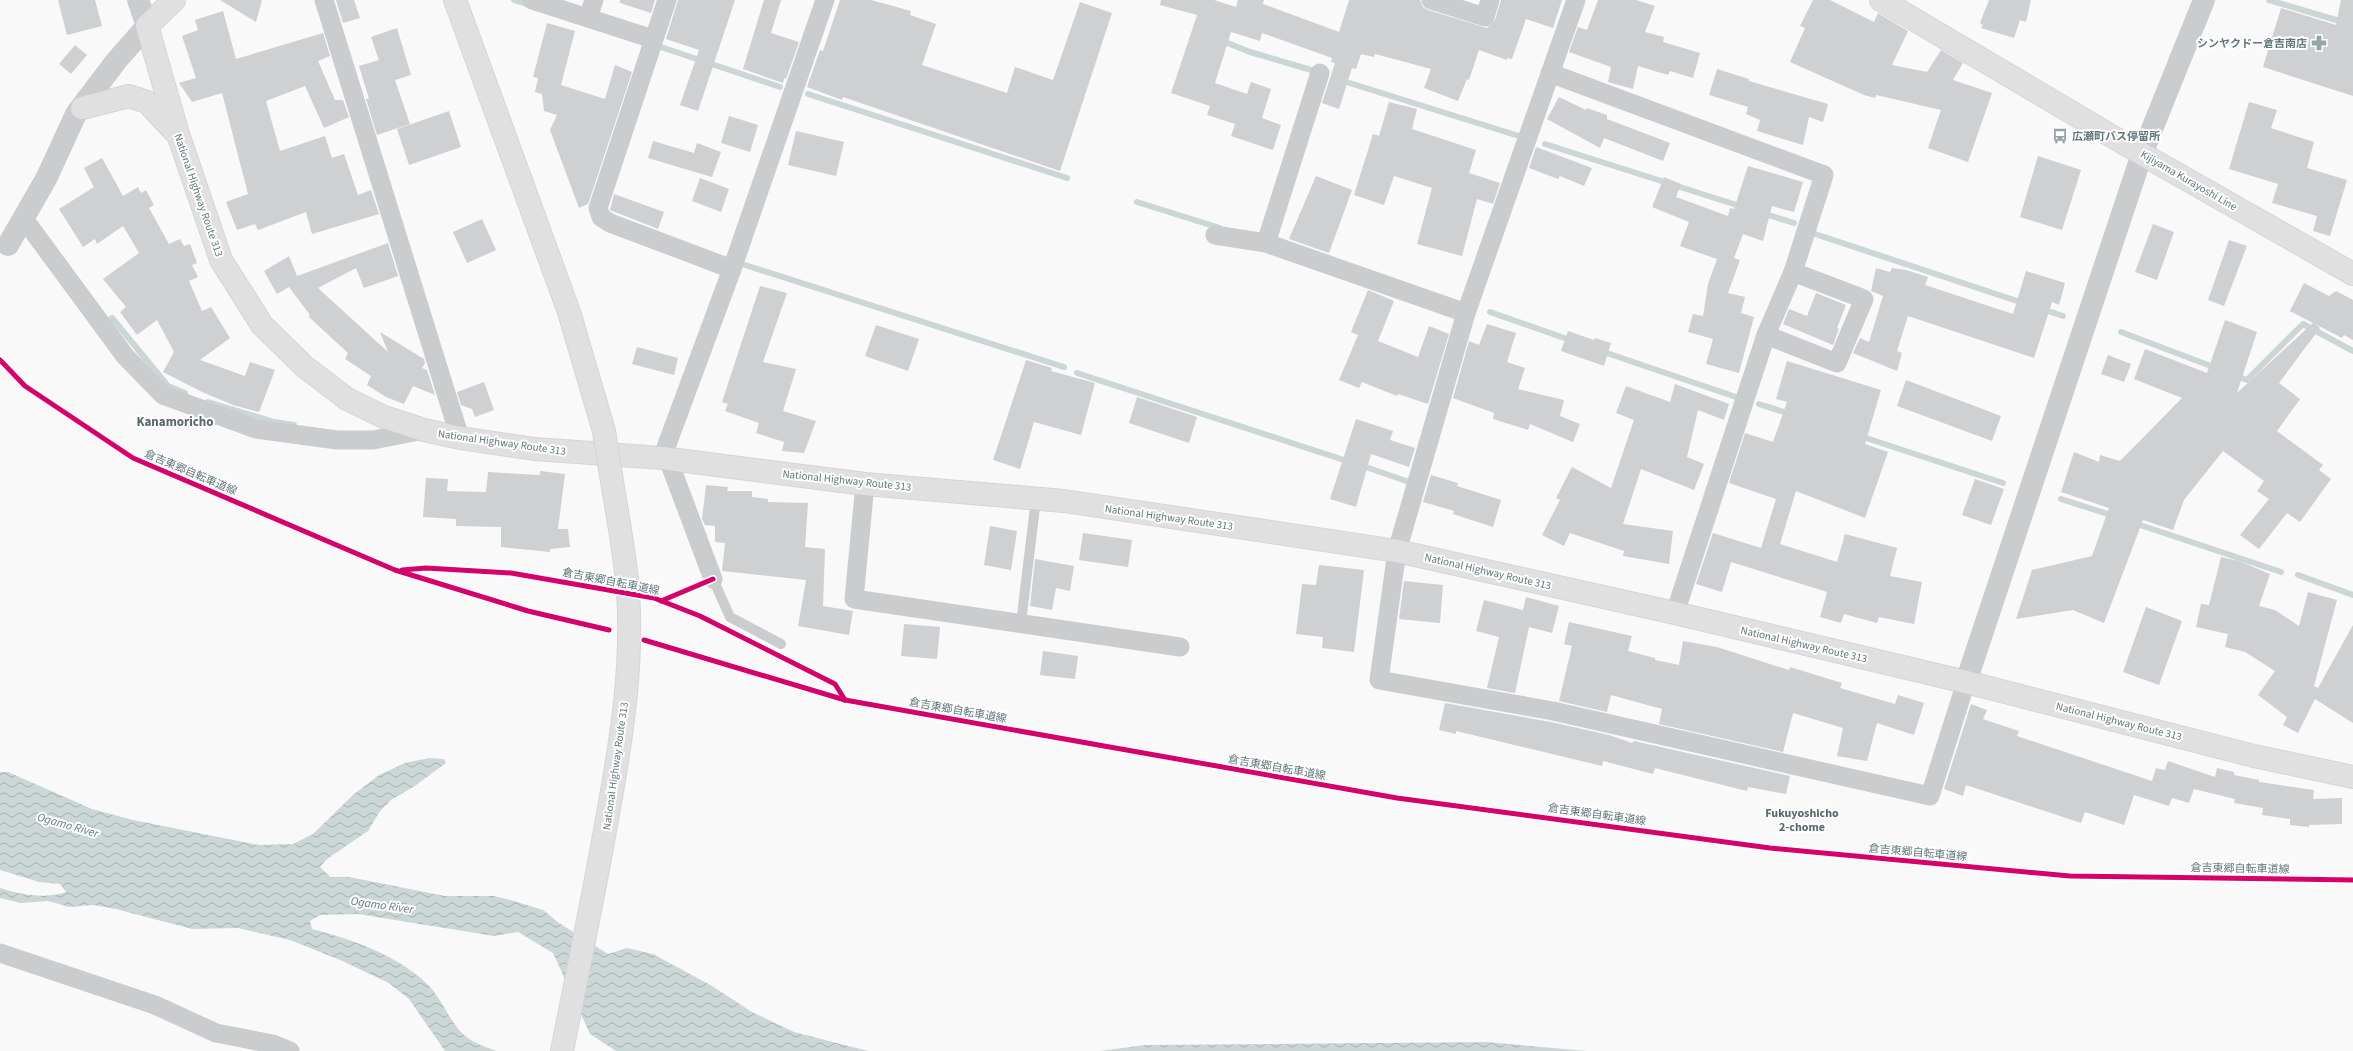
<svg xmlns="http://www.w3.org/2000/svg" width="2353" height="1051" viewBox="0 0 2353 1051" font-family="'Source Sans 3','Noto Sans JP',sans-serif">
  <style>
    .water { fill: url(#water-waves) }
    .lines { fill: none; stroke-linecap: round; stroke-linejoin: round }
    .stream { stroke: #cad7d6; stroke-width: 6 }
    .building { fill: #ced0d1 }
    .secondary-casing { stroke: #d4d5d6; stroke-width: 24 }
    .trunk-casing { stroke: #d4d5d5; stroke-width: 24 }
    .service { stroke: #cacccd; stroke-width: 10 }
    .minor { stroke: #cacccd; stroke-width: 19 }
    .tertiary { stroke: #cacccd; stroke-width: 22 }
    .secondary { stroke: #e0e0e0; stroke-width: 22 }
    .trunk { stroke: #e0e0e0; stroke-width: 22 }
    .trunk-bridge-casing { stroke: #d4d5d5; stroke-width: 24; stroke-linecap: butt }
    .trunk-bridge { stroke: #e0e0e0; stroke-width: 22 }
    .cycleway-casing { stroke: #fff; stroke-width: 8 }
    .cycleway { stroke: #d6006c; stroke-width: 5 }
    .labels { text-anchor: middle; stroke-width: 4; stroke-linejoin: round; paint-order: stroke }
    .poi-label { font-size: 11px; font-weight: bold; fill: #61787c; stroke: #fff; text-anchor: end }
    .street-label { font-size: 11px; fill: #61787c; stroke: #fff }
    .neighbourhood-label { font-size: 12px; font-weight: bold; fill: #58696d; stroke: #fff }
    .water-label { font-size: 12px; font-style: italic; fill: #607c7b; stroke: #fff }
    .quarter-label { font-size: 13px; font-weight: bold; fill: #58696d; stroke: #fff }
  </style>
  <defs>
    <pattern id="water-waves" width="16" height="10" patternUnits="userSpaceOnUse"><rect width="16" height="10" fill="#cad7d6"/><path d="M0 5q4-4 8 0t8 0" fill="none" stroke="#a7b3b3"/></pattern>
  </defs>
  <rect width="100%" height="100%" fill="#f9f9f9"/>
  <g class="water">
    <path d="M 429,758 L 444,759 L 446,763 L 413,787 L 391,800 L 380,811 L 368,831 L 327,859 L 320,867 L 330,877 L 349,877 L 445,896 L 494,896 L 514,901 L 543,910 L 559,923 L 608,954 L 627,948 L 653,954 L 712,986 L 752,1012 L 794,1032 L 868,1051 L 616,1051 L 590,1034 L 553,953 L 518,932 L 494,936 L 358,914 L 320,915 L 310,921 L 312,929 C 351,939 394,954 424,981 C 440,995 447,1016 460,1031 C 468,1041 485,1047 497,1051 L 445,1051 L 409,999 L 389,983 L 340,960 L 290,940 L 238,928 L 192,929 L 116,909 L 93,905 L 69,907 L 48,901 L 21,903 L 0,898 L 0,888 C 21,895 45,899 66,892 L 60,884 L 39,882 L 0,870 L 0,772 L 8,772 L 92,809 L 133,820 L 259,845 L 293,844 L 313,834 L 354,794 L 379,775 L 405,763 Z"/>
    <polygon points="1486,1042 1587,1051 1100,1051 1145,1045"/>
  </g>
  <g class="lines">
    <g class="stream">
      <polyline points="514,0 530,5"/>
      <polyline points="2269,0 2353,25"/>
      <polyline points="1220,40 1250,52 1318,72"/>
      <polyline points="661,47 780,87"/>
      <polyline points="1340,80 1522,137"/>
      <polyline points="808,94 1067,178"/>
      <polyline points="1545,144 1743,207"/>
      <polyline points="1137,202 1220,228"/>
      <polyline points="1762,213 1794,223"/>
      <polyline points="1815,234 2023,303"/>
      <polyline points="745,265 1064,367"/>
      <polyline points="2042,309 2063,316"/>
      <polyline points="1490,312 1573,341"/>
      <polyline points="112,318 168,386 185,393"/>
      <polyline points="2121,332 2216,368"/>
      <polyline points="1601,351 1736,397"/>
      <polyline points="1077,373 1350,462"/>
      <polyline points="2234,375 2247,380 2303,324 2353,351"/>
      <polyline points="208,402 274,422 294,425"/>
      <polyline points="1759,404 1790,414"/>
      <polyline points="1860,436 2003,483"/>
      <polyline points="1360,465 1412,483"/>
      <polyline points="2061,499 2114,516"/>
      <polyline points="2134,523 2281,572"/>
      <polyline points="2298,575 2353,595"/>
    </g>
  </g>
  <g class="building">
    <polygon points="58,0 95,0 102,26 67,35"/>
    <polygon points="220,0 262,0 256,22"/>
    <polygon points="336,0 354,0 360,18 343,23"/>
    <polygon points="620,0 655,0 651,13 620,3"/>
    <polygon points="678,0 735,0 698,111 680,105 699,50 666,39"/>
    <polygon points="764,0 781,0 771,33 799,42 786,79 784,78 783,83 743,69"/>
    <polygon points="840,0 871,0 911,11 910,15 936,24 922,65 1007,93 1015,67 1053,80 1080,2 1112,13 1060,171 884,111 843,97 842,100 807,87 820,50 823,51"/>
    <polygon points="1161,0 1214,0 1236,7 1238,0 1264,0 1263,4 1339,32 1349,0 1420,0 1423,7 1428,10 1487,28 1495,20 1501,0 1562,0 1553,28 1526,19 1512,59 1507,58 1507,60 1479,50 1469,80 1467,79 1458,101 1424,88 1431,69 1375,54 1374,57 1361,54 1356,69 1352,68 1339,109 1322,103 1335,63 1331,62 1332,58 1262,33 1260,41 1231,32 1215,83 1247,94 1251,82 1271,89 1262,118 1281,125 1273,150 1231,136 1235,124 1207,115 1210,106 1171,93 1197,15 1160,5"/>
    <polygon points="1598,0 1636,0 1655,6 1645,32 1664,37 1663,42 1700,53 1693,78 1670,71 1668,75 1638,66 1633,89 1608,82 1611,67 1569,52 1578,27 1587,30"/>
    <polygon points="1813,0 1830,0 1874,22 1878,13 1908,31 1892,65 1927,72 1941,50 1963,63 1953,80 1992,93 1968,162 1928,148 1941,110 1876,95 1875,98 1864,95 1790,62 1805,28 1800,26"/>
    <polygon points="1989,0 2031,0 2026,22 2020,20 2014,38 1981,28 1983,25 1980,23"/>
    <polygon points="2341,0 2353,0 2353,96 2263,67 2281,8 2336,25"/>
    <polygon points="223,11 236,59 323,33 330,56 318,61 335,100 343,100 349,117 324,128 305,86 266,101 280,151 325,136 332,158 344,154 358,195 371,190 379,214 312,234 306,212 258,230 255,224 237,230 226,202 248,194 222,93 192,102 179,83 196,78 182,36 198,30 195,20"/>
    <polygon points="547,23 575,31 561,85 605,99 615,65 632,72 588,204 579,208 550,130 557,115 544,111 542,94 535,92 538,78 533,77"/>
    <polygon points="397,28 411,75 395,80 410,124 377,135 366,99 369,99 359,66 379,60 371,37"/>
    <polygon points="75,45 87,55 71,74 59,64"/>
    <polygon points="1717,69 1749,79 1749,81 1828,104 1823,122 1809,117 1803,145 1757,131 1760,120 1746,114 1748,107 1709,95"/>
    <polygon points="1559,97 1586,110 1587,108 1607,115 1607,119 1670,143 1663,161 1604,138 1600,148 1547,119"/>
    <polygon points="1389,102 1417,109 1412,129 1476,150 1469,173 1500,183 1493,204 1477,199 1462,256 1417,244 1432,188 1394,176 1384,205 1354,195 1373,134 1379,136"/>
    <polygon points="2249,102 2277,110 2271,128 2314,142 2307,168 2347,180 2330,236 2313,231 2317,216 2272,203 2278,184 2229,169"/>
    <polygon points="449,111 461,147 409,165 397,129"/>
    <polygon points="729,116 758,125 750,152 721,143"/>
    <polygon points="796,131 844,142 836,176 788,165"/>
    <polygon points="653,141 694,153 697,143 721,152 712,177 648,158"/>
    <polygon points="1536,147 1592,168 1584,186 1560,176 1558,179 1529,168"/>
    <polygon points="2038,156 2081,170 2062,230 2020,217"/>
    <polygon points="102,158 123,196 138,187 141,193 146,190 154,205 149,208 169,244 180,239 184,246 190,244 197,263 192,265 198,277 189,281 202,311 211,307 230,338 200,360 245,376 250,362 275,370 259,412 233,405 202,392 163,372 174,352 157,320 137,335 120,312 126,307 103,279 139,253 123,226 97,244 95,239 83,247 59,209 94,187 84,168"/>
    <polygon points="1748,166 1803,182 1794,212 1772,206 1763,241 1743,234 1734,258 1740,260 1728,293 1745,297 1741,313 1754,317 1739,373 1706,364 1713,339 1688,332 1693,314 1703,316 1708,284 1717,259 1680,246 1689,222 1652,207 1664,177 1681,184 1676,197 1728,216 1730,208 1734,209"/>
    <polygon points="1316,176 1352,190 1329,253 1289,239"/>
    <polygon points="700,178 729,189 721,212 692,201"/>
    <polygon points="614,194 664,212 658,229 610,210"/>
    <polygon points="482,219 496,250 467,263 453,232"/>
    <polygon points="2153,224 2174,232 2157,280 2135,272"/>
    <polygon points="2229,240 2247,246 2224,306 2208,300"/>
    <polygon points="388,243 398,276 364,288 356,268 318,288 388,352 380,332 424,359 425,363 422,368 427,370 435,395 413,386 404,404 386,397 367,385 371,376 345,359 348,353 309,317 310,315 289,287 277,294 264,271 289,256 297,276"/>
    <polygon points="1876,268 1890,272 1892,268 1906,270 1928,277 1925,285 2013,314 2026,271 2065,283 2059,305 2052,302 2034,358 1908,316 1897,351 1902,353 1897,371 1853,353 1860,338 1869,342 1883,296 1871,291"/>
    <polygon points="2304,283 2329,296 2336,291 2353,300 2353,340 2344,335 2342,338 2315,324 2320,328 2279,383 2300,399 2277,431 2323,465 2319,470 2331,479 2300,522 2287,513 2259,549 2240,535 2269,499 2257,491 2264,481 2223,451 2184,500 2173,530 2143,520 2104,623 2073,610 2016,619 2032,570 2092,556 2109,508 2061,492 2074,452 2099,462 2100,455 2120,461 2182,398 2134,379 2145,349 2207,373 2225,320 2257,332 2237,393 2313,323 2290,311"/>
    <polygon points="760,286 787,293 763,362 796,369 783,411 816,421 804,453 782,451 784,442 756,433 759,423 725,411 728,404 722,402"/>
    <polygon points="1368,290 1394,301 1378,341 1418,357 1429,326 1449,334 1428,404 1398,394 1397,396 1362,382 1359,388 1339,380 1358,335 1351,332"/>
    <polygon points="1816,293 1846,305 1837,328 1839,329 1833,345 1783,324 1789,309 1807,316"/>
    <polygon points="1487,324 1516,333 1507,362 1525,368 1518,389 1564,400 1560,416 1580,424 1573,442 1530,424 1528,430 1493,419 1494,413 1453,398 1469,341 1479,345"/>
    <polygon points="876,325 919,339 908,371 865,356"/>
    <polygon points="1568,331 1594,340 1595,338 1611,343 1604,366 1561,351"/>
    <polygon points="637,347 678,358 674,375 632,364"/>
    <polygon points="2108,355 2131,364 2124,382 2101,374"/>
    <polygon points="1026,360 1052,368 1051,371 1095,383 1081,435 1034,422 1020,469 993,460"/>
    <polygon points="1787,361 1881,390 1865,444 1888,452 1865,518 1796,491 1780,544 1837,562 1845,534 1897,548 1890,576 1922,582 1914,624 1879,617 1877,623 1844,614 1841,623 1820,617 1827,592 1731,562 1722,592 1696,584 1713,533 1761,548 1776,499 1729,483 1745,433 1773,442 1787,402 1776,399"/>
    <polygon points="1906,380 2001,416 1992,441 1897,406"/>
    <polygon points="484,382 494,410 475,417 472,409 461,405 457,392"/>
    <polygon points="1675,384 1729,404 1724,420 1698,410 1687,457 1704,464 1694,490 1641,469 1623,524 1673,531 1669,564 1623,556 1624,551 1570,533 1564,546 1542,535 1560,500 1556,498 1572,467 1611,488 1634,420 1616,413 1626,386 1670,402"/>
    <polygon points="1137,397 1197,417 1189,443 1129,423"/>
    <polygon points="1356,419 1393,431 1390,440 1415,448 1409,467 1371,454 1356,507 1330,499"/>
    <polygon points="540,471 565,474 558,529 568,529 570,547 550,549 550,552 501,547 501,527 456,526 456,519 423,517 426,478 448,479 447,491 486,492 488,472 540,475"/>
    <polygon points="1431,475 1458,483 1457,486 1501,500 1493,527 1453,514 1454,511 1423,502"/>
    <polygon points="1975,479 2004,489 1991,525 1962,515"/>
    <polygon points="706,485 728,487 727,491 752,491 752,497 768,499 768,502 808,503 805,547 825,549 823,606 853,611 849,635 798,626 806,580 722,571 725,543 715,542 715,526 705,525 702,519"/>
    <polygon points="990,526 1017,531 1011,570 984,565"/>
    <polygon points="1083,533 1132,540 1128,567 1079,560"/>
    <polygon points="2221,557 2239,561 2270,574 2259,606 2275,610 2299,626 2308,592 2337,600 2314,686 2318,688 2353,625 2353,723 2315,699 2298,733 2283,725 2287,717 2258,695 2275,671 2245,652 2225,647 2228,634 2196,627 2201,604 2209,605"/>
    <polygon points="1035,559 1074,566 1070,591 1056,588 1052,610 1030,606"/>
    <polygon points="1319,565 1364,570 1354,652 1322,648 1323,637 1296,634 1302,584 1316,585"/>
    <polygon points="1404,581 1443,585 1440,623 1399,619"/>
    <polygon points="1526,597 1559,606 1552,633 1529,627 1515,693 1487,688 1499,637 1476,631 1484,600 1523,610"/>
    <polygon points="2146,607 2182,621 2159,685 2123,672"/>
    <polygon points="1569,622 1632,636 1628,651 1655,658 1655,660 1679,665 1683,641 1717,647 1789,670 1790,667 1842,683 1840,688 1895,704 1898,695 1924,703 1914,735 1877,723 1867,761 1837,756 1843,728 1793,713 1783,752 1659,724 1662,709 1611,695 1607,712 1559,701 1572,646 1564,644"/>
    <polygon points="904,624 940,627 937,659 901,656"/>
    <polygon points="1043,651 1078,656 1075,679 1040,675"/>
    <polygon points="1445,703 1551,722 1609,735 1632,743 1634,741 1790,776 1786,794 1748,787 1747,791 1655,768 1653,774 1603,761 1602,766 1456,731 1456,734 1439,730"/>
    <polygon points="1971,704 1987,710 1983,719 2019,731 2017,736 2152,781 2156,768 2165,770 2168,761 2215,777 2217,768 2234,772 2234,775 2259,780 2259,782 2314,790 2313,799 2342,798 2342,824 2309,825 2309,827 2290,825 2290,819 2262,815 2263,808 2234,803 2235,799 2194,789 2189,803 2172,798 2169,806 2134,795 2124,825 2085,812 2081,823 1966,785 1963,796 1944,789"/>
  </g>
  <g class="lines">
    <g class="secondary-casing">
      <polyline id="secondary" points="1881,0 2142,154 2353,274"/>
    </g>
    <g class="trunk-casing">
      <g id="trunk">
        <polyline points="174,0 147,26 178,134 221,260 262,325 305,367 347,399 384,417 424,430 460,438 535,449 662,458 865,484 1064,501 1397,551 1675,613 1966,682 2254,756 2353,777"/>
        <polyline points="455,0 569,312 604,431"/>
        <polyline points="82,108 129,96 147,102 175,132"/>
        <path d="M 562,1051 C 578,970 595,889 609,808 C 622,737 633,663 628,592 C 625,552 617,514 611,475"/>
      </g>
    </g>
    <g class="service">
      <polyline points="713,579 730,617 781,644"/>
      <polyline points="1021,623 1036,499"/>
    </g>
    <g class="minor">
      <polyline points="324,0 460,438"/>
      <polyline points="532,0 653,39"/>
      <polyline points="667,0 598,208 601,217 610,223 732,269"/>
      <polyline points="1431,0 1485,17 1490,0"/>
      <polyline points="1576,0 1466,313 1397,551 1379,680 1553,711 1930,796 1966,682"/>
      <polyline points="588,18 594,0"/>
      <polyline points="1550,73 1824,175 1793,272 1766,335 1675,613"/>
      <polyline points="24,219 125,356 163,395 256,429 337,440 373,440 424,430"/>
      <polyline points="1215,235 1266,243 1466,313"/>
      <polyline points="1266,243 1320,73"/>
      <polyline points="1766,335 1837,363 1864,299 1793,272"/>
      <polyline points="662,458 732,269 825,0"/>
      <polyline points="668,459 713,579"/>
      <polyline points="865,484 854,599 1180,647"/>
      <polyline points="0,953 155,1005 216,1033 273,1044 290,1051"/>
    </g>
    <g class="tertiary">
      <polyline points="8,245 46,179 76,114 117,60 147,26 138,0"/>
      <polyline points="1966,682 2142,154 2204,0"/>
    </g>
    <use href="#secondary" class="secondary"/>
    <use href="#trunk" class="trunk"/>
    <g class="trunk-bridge-casing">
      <polyline id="trunk-bridge" points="604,431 611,475"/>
    </g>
    <use href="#trunk-bridge" class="trunk-bridge"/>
    <g class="cycleway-casing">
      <g id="cycleway">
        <polyline points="0,360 25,386 133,458 395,570 528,611 609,630"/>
        <polyline points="402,570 426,568 511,573 654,598 700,616 835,684 845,700"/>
        <polyline points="661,601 713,579"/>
        <polyline points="644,640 845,700 1397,798 1770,848 2070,876 2353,880"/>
      </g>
    </g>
    <use href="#cycleway" class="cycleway"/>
  </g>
  <defs>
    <g id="pharmacy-bare" transform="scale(1.2)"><path d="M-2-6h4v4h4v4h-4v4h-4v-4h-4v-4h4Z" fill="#96a5a8" stroke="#fff" stroke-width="2.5" paint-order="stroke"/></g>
    <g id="bus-bare" transform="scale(1.2)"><path d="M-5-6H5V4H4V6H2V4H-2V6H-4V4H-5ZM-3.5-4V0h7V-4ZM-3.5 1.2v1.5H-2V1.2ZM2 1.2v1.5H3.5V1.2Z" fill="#96a5a8" stroke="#fff" stroke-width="2.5" paint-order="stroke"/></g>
  </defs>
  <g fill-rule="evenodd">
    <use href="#pharmacy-bare" x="2319" y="43"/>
    <use href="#bus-bare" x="2060" y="136"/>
  </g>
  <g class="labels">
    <g class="poi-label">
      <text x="2307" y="47">シンヤクドー倉吉南店</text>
      <text x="2072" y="140" text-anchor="start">広瀬町バス停留所</text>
    </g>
    <g class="street-label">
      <text transform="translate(2189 180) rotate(30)" y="4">Kijiyama Kurayoshi Line</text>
      <text transform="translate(199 195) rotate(71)" y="4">National Highway Route 313</text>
      <text transform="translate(502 442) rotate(8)" y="4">National Highway Route 313</text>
      <text transform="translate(191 472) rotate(23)" y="4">倉吉東郷自転車道線</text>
      <text transform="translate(847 480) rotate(6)" y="4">National Highway Route 313</text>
      <text transform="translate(1169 517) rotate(8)" y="4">National Highway Route 313</text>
      <text transform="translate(1488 571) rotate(13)" y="4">National Highway Route 313</text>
      <text transform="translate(611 581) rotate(11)" y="4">倉吉東郷自転車道線</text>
      <text transform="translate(1804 644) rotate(13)" y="4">National Highway Route 313</text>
      <text transform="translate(958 710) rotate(10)" y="4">倉吉東郷自転車道線</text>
      <text transform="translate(2119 721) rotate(14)" y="4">National Highway Route 313</text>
      <text transform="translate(615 766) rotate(-82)" y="4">National Highway Route 313</text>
      <text transform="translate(1277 767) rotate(10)" y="4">倉吉東郷自転車道線</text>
      <text transform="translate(1597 814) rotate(8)" y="4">倉吉東郷自転車道線</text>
      <text transform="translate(1918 852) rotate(5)" y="4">倉吉東郷自転車道線</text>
      <text transform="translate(2240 868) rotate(1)" y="4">倉吉東郷自転車道線</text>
    </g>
    <g class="neighbourhood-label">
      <text x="1802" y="817">Fukuyoshicho<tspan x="1802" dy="14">2-chome</tspan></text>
    </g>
    <g class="water-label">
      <text transform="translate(68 825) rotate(16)" y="4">Ogamo River</text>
      <text transform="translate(382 905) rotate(8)" y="4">Ogamo River</text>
    </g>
    <g class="quarter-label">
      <text x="175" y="426">Kanamoricho</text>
    </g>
  </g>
</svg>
